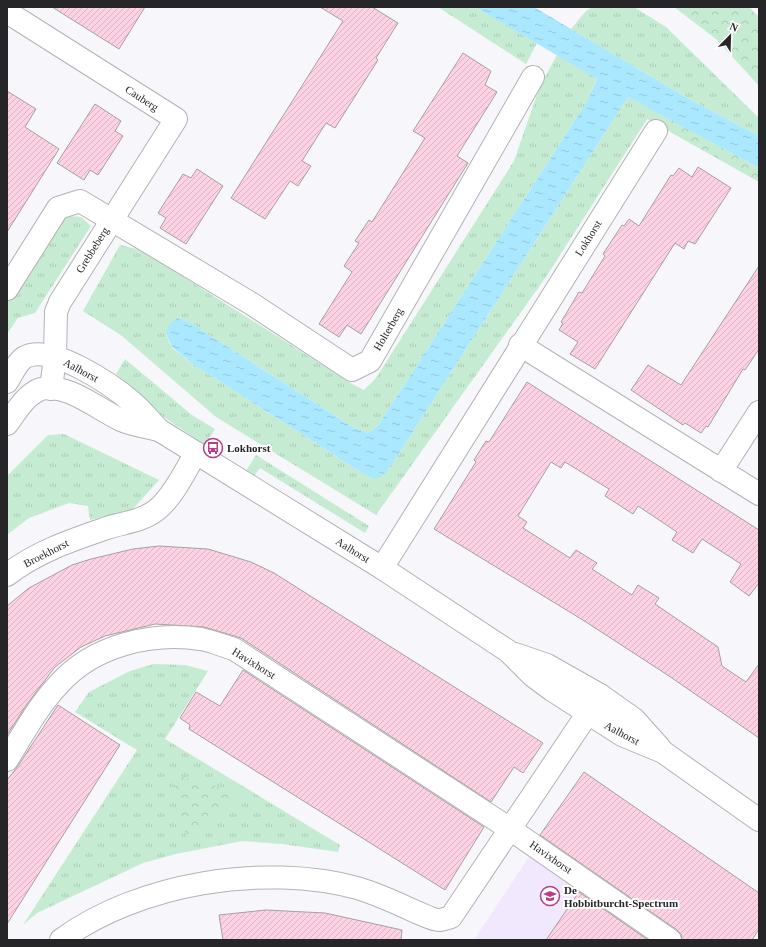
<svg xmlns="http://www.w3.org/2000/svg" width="766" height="947" viewBox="0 0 766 947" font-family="Georgia,serif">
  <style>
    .education { fill: #f1e8fe }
    .grass { fill: url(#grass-tufts) }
    .forest { fill: url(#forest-crowns) }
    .water { fill: url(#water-ripples) }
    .building { fill: url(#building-hatch); stroke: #a5a1a3 }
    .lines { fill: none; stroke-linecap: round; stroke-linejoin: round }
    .minor-casing { stroke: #b3b3b6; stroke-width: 24 }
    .minor { stroke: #fff; stroke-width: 22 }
    .labels { text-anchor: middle; stroke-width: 4; stroke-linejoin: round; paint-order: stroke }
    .street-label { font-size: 11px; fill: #262628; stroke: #fff }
    .poi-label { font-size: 11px; font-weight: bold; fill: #262628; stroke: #fff; text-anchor: start }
  </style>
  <defs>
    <pattern id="grass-tufts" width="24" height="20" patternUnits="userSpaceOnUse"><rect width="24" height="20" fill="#c5ecd2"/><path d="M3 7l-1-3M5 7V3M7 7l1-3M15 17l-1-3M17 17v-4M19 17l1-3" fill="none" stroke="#a9cab4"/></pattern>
    <pattern id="forest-crowns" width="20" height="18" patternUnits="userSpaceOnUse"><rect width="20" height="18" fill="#c5ecd2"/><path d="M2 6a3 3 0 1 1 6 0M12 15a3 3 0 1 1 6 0" fill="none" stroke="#a9cab4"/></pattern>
    <pattern id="water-ripples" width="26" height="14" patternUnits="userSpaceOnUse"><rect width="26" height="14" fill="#a9e8ff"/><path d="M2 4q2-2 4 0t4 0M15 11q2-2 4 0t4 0" fill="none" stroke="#91c7db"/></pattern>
    <pattern id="building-hatch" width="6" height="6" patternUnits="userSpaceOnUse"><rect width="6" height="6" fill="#fed2e2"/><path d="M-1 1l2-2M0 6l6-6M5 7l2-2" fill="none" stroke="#dab4c2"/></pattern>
  </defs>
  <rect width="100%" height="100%" fill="#f7f6fa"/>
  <polygon class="education" points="532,852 660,940 474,940"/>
  <g class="grass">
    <polygon points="438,7 475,7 537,43 526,64"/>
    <polygon points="593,7 634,7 666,27 759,118 759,136 689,99 571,29 586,11"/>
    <polygon points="557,55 597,78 586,103 377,427 367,433 351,426 189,322 166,334 171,347 193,364 362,473 387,472 628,97 653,110 546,277 376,515 216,417 122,336 83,311 120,245 141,250 354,385 364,390 376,378 514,161 540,86"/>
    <polygon points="69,216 81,217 91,226 35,313 18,318 7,334 7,299 58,221"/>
    <polygon points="125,359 192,415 215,429 205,445 158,413 116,374"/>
    <polygon points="64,434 159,480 132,510 90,520 88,506 69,503 29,518 7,535 7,476 48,435"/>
    <polygon points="256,455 369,526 365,533 260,468 254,476 246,471"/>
    <polygon points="154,664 185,665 208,671 165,739 340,845 338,852 282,844 242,841 176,854 143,863 37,913 23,925 137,750 75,712 89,692 130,671"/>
  </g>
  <g class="forest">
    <polygon points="674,7 749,7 759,17 759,86 716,39"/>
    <polygon points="653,110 759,168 759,182 647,119"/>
    <polygon points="171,774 242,794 187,839"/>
  </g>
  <polygon class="water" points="475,7 534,7 689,99 759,136 759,168 628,97 387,472 375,479 362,473 193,364 172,347 166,334 169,324 178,318 189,322 351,426 367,433 377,427 586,103 597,79"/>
  <g class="building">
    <polygon points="52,7 145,7 119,49"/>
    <polygon points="320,7 372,7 398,23 376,58 378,60 335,128 326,123 302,161 311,166 298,186 290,181 265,219 231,198 343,21"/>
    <polygon points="463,53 491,71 485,85 497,92 457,156 468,163 361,334 347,325 339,337 319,324 352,272 344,266 359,243 355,241 369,220 372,222 425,138 413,131"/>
    <polygon points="7,91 36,109 25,127 59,149 7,232"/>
    <polygon points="95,104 121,121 115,131 123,136 98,175 90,170 84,180 57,163"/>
    <polygon points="698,167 731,188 695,244 688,241 684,249 675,243 595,369 570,354 578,342 559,330 563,323 561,322 579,292 582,293 605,256 603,254 622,225 624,226 629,219 639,226 671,175 673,176 679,168 692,177"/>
    <polygon points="197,169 223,186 186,244 160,228 166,218 158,213 183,174 191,178"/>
    <polygon points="759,266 759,349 745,370 743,369 708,427 706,426 701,433 685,423 683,425 631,390 648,365 681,385"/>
    <polygon points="527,382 759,530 759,583 749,596 730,582 741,564 702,539 693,553 672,540 677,532 638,506 633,514 605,496 609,489 565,462 561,468 551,462 518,516 527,522 523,528 570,558 576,550 597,563 592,569 632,595 638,585 659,598 655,604 718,647 722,666 746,682 759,664 759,738 669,676 586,622 434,529 476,462 474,460 486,441 489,442"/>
    <polygon points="159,546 208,549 251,562 274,573 543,743 523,773 514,767 491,802 241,638 204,627 155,624 105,636 81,647 55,667 27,704 7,735 7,606 29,588 72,565 91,559 133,549"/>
    <polygon points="243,670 484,827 445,890 189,729 190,725 180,718 196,692 220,706"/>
    <polygon points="58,705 120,745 7,924 7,780 18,766"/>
    <polygon points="584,772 759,893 759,929 752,940 682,940 681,934 677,930 540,835"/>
    <polygon points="579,892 648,940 546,940"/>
    <polygon points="266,910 325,913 402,930 401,940 223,940 219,915"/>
  </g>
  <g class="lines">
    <g class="minor-casing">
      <g id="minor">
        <polyline points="7,12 176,119 60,302 56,312 55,357 51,389"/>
        <polyline points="7,289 58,208 80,201 252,304 352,370 370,361 533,77"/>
        <polyline points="520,345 759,494"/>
        <path d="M 7,382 C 12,374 17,362 25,357 C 51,343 112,385 132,402 C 142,410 150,421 159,430 L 382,568 L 508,651 L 533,676 L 552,690 L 622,735 L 663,752 L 759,820"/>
        <path d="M 7,424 C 16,412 26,394 41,389 C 66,382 99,410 121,420 C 132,425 147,427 159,430"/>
        <polyline points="721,471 759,412"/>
        <polyline points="382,568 656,131"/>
        <path d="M 7,575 C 36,552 72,540 107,528 C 126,522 145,521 160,507 C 175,493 185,471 196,453"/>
        <polyline points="515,654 547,665 600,695 634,719 660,748"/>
        <path d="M 7,760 C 23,734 38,706 59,684 C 94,645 151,632 201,639 C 212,641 223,646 234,649 L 510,829 L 670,940"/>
        <path d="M 61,940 C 138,883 265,863 357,888 C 377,894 397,903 416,912 C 422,914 432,920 439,920 C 442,920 447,918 451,917 L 600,695"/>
      </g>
    </g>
    <use href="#minor" class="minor"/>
  </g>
  <defs>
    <g id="bus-ring" transform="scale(1)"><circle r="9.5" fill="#fff" stroke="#ba3c89" stroke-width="1.5"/><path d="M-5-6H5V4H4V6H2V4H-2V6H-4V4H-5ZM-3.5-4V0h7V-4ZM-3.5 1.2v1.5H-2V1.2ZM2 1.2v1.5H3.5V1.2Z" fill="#ba3c89"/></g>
    <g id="school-ring" transform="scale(1)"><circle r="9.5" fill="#fff" stroke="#ba3c89" stroke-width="1.5"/><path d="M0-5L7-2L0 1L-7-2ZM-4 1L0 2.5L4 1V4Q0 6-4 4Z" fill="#ba3c89"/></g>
  </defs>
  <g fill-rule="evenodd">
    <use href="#bus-ring" x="213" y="448"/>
    <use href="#school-ring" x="550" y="896"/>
  </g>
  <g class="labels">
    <g class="street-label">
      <text transform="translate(142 98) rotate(33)" y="4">Cauberg</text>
      <text transform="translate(588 238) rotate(-58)" y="4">Lokhorst</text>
      <text transform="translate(92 250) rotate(-58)" y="4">Grebbeberg</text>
      <text transform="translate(388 329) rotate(-60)" y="4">Holterberg</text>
      <text transform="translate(81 370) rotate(28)" y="4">Aalhorst</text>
      <text transform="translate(353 550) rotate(32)" y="4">Aalhorst</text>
      <text transform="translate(46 553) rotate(-27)" y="4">Broekhorst</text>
      <text transform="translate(254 663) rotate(32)" y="4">Havixhorst</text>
      <text transform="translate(622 733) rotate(28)" y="4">Aalhorst</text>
      <text transform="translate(551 857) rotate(35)" y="4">Havixhorst</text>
    </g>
    <g class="poi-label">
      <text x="227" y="452">Lokhorst</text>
      <text x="564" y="894">De<tspan x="564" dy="13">Hobbitburcht-Spectrum</tspan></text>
    </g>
  </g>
  <rect width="766" height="947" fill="none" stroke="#262628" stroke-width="16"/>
  <g transform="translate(730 36) rotate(23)" stroke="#ffffff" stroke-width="3" paint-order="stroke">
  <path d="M0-3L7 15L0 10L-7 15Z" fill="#262628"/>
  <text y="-6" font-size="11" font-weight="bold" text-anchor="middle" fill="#262628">N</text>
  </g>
</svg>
